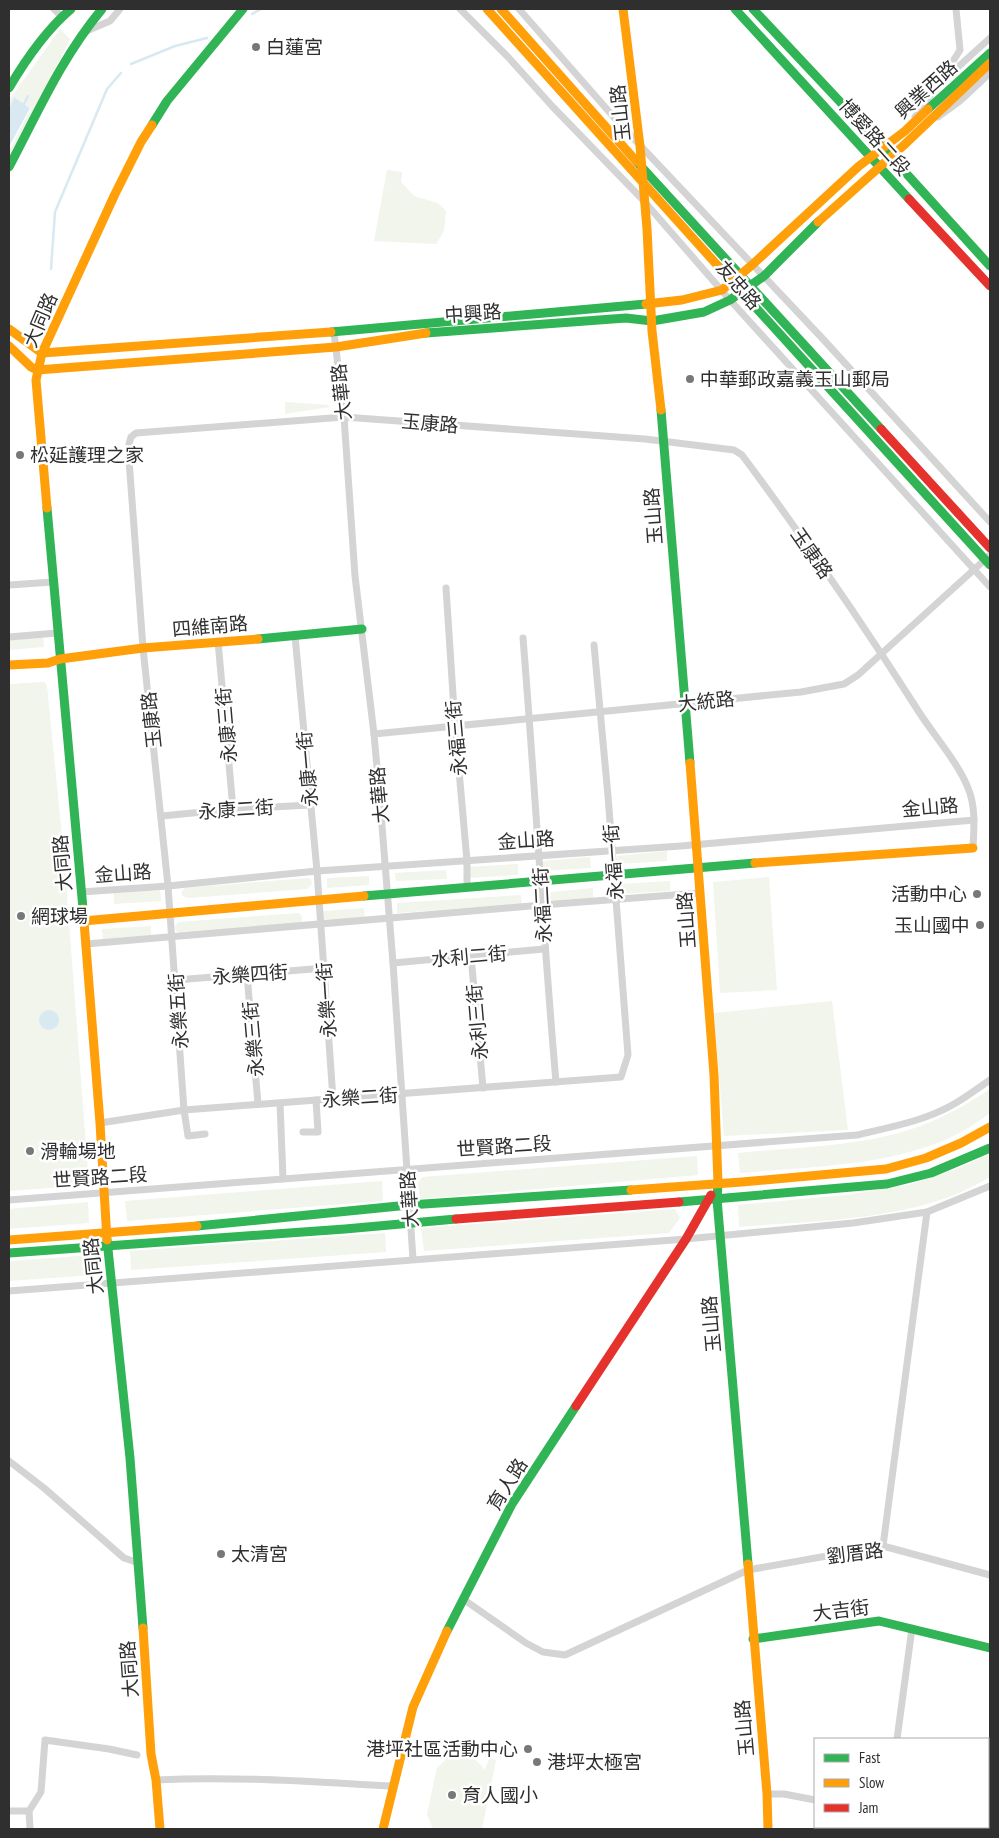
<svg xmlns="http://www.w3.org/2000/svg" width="999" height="1838" viewBox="0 0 999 1838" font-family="'PT Sans Narrow','Noto Sans TC',sans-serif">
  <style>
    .green { fill: #f1f5ec }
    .water { fill: #d8e9f2 }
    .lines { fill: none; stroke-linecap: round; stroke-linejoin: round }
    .stream { stroke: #d8e9f2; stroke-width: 2.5 }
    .street { stroke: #d4d4d4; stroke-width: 7 }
    .fast { stroke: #30b455; stroke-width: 9 }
    .slow { stroke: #ff9f0a; stroke-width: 9 }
    .jam { stroke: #e5322d; stroke-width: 9 }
    .poi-dot { fill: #787878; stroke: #fff; stroke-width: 2 }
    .labels { text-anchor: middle; stroke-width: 5; stroke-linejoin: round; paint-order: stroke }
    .poi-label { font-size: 19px; fill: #2f2f2f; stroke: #fff; text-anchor: start }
    .street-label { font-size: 19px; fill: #2f2f2f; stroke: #fff }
  </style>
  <rect width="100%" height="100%" fill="#fff"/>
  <g class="green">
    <polygon points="60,29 70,39 9,162 9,151 31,108 14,97 9,108 9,100"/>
    <polygon points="387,170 402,172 401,182 414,196 438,203 446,211 444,231 436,244 374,241"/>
    <polygon points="285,402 328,405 330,407 285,414"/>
    <polygon points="43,636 44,647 9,650 9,639"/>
    <polygon points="44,682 47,686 64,856 89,1185 9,1191 9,684"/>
    <polygon points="667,851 667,861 618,864 617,856"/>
    <polygon points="590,857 591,868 542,871 542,861"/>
    <polygon points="518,864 518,875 468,878 468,867"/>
    <polygon points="446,870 447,879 396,881 395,873"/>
    <polygon points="369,876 369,885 327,888 327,878"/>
    <polygon points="769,877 777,990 720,993 713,882"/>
    <polygon points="307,878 311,879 312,884 307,889 189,898 182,896 182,891 185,888"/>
    <polygon points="670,881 670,891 622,894 621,884"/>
    <polygon points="593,888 593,898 543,901 542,893"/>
    <polygon points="160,890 161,901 114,904 114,893"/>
    <polygon points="521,895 522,904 397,913 397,903"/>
    <polygon points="364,908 365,918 323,920 323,911"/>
    <polygon points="299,913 302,917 302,922 299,924 181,933 176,931 175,927 178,922"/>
    <polygon points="151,926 151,935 103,939 102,929"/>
    <polygon points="832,1001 848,1130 724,1136 714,1013"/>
    <path d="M 990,1089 L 990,1113 C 980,1120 969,1128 958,1134 C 891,1167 812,1166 740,1173 L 738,1153 C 799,1147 865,1147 923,1125 C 947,1116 969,1103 990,1089 Z"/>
    <path d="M 990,1154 L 990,1177 C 977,1184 963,1192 949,1197 C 882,1221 808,1221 739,1227 L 738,1205 L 846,1195 L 908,1185 L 952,1171 Z"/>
    <polygon points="697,1156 698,1175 420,1199 418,1183 422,1177"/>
    <polygon points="382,1181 383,1201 127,1221 125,1201"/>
    <polygon points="88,1202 89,1223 9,1229 9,1209"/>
    <polygon points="675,1209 680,1218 669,1233 424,1251 421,1228"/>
    <polygon points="385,1233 386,1252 131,1270 130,1251"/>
    <polygon points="93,1255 94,1275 9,1281 9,1261"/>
    <path d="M 460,1754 C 472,1755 477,1761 485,1770 L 489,1758 L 496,1760 L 482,1829 L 433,1829 L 427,1814 L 437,1768 L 447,1758 Z"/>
  </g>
  <g class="water">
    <polygon points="14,97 30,108 9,147 9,109"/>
    <circle cx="49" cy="1020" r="10"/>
  </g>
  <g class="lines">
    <g class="stream">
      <polyline points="252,14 261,9"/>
      <polyline points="131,64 175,46 207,38"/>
      <polyline points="23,106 28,96"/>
      <polyline points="51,269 55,212 107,89 121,73"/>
    </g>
    <g class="street">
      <polyline points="54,9 61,16"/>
      <polyline points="460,9 509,58 552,106 643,200 730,300 990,587"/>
      <polyline points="519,9 619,123 822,338 990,522"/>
      <polyline points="84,32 110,21 120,9"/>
      <polyline points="947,77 990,38"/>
      <polyline points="915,117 939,84 960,50 956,9"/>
      <polyline points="938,117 960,101 990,73"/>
      <polyline points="334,332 344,417 355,576 374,734 380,801 393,963 413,1259"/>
      <polyline points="9,585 53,582"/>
      <polyline points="446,588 455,725 467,861 467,887"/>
      <polyline points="295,636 317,871 333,1099"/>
      <polyline points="9,637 57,633"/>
      <path d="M 523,638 C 535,786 543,934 556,1082"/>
      <polyline points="218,641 233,809"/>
      <polyline points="374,734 801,692 844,684 858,675 990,555"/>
      <polyline points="162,816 233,809 310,805"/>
      <polyline points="81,892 168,886 317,871 681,846 974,820"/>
      <polyline points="86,944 542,905 700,893"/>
      <polyline points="471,956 483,1088"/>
      <polyline points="393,963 544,949"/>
      <polyline points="247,974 258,1104"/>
      <polyline points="176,980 325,968"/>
      <polyline points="280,1103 283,1179"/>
      <polyline points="100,1123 184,1110 621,1077 628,1055 608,796 594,645"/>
      <polyline points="303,1132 318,1132 316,1100"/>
      <path d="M 205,1134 L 188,1136 L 184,1110 L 168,886 L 143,648 L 129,460 L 129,444 L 131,437 L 136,433 L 344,417 L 645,439 L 734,450 L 742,455 C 804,538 863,624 919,712 C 933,734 959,764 968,788 C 976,807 974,828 973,848"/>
      <path d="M 9,1200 L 857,1135 C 890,1127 925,1121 954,1104 C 967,1097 978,1088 990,1080"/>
      <polyline points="9,1291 686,1239 853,1223 927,1212 990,1186"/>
      <polyline points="9,1461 44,1488 124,1558 139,1563"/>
      <polyline points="883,1546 927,1212"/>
      <polyline points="463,1599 526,1643 543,1652 565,1655 748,1570 883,1546 990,1575"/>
      <polyline points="897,1739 912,1628"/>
      <path d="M 156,1780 C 235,1776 314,1782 393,1786"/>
      <polyline points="767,1794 784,1794 815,1800"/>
      <polyline points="9,1811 29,1811"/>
      <polyline points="971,1827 986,1829"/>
      <polyline points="30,1829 29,1811 41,1792 45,1740 109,1749 137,1755"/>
      <polyline points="885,1829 885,1827"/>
    </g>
    <g class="fast">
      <polyline points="735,9 909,199"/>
      <polyline points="753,9 876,140 990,266"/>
      <path d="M 9,88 C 26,59 45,31 71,9"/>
      <polyline points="928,109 990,53"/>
      <polyline points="152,125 167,101 243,9"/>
      <polyline points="637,162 881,429"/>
      <path d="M 9,167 C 38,112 62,57 102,9"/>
      <polyline points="718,266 990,565"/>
      <polyline points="331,332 646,304"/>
      <polyline points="426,333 626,318 652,321 704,312 730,300 764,276 818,222"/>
      <polyline points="661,410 690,763"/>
      <polyline points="47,508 83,909"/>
      <polyline points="258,639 362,629"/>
      <polyline points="364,896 755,863"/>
      <polyline points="718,1183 717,1199 748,1564"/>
      <polyline points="679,1202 887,1184 931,1173 990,1148"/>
      <polyline points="197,1226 409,1205 631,1190"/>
      <polyline points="107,1240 130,1458 143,1628"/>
      <polyline points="9,1253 345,1229 456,1219"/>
      <polyline points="447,1631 512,1504 576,1406"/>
      <polyline points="753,1639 879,1621 990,1648"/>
    </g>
    <g class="slow">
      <polyline points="487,9 718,266"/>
      <polyline points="501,9 637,162"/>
      <polyline points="623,9 640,146 647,229 652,331 661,410"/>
      <polyline points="818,222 903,146 990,63"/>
      <polyline points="646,304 682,300 722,290 752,265 859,166 905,131 928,109"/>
      <polyline points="9,329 42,353 331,332"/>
      <polyline points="9,346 31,367 37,370 336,347 426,333"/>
      <polyline points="47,508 36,380 42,353 115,194 141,142 152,125"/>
      <polyline points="9,665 48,663 60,659 143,648 258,639"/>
      <polyline points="690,763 714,1075 718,1183"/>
      <polyline points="755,863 973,848"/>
      <polyline points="83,909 100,1123 107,1240"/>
      <polyline points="83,921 364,896"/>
      <polyline points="631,1190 742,1182 886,1169 926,1158 961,1143 990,1127"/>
      <polyline points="9,1240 197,1226"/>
      <polyline points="748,1564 767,1794 768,1829"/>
      <polyline points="143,1628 151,1754 156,1780 160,1829"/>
      <polyline points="383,1829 413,1707 447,1631"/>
    </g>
    <g class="jam">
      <polyline points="909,199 990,286"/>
      <polyline points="881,429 990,548"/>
      <polyline points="456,1219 679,1202"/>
      <polyline points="576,1406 686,1239 711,1195"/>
    </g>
  </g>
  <g class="poi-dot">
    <circle cx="256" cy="47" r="5"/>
    <circle cx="690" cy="379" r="5"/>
    <circle cx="20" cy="455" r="5"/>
    <circle cx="977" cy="894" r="5"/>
    <circle cx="21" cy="916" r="5"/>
    <circle cx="980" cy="925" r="5"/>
    <circle cx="30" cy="1151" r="5"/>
    <circle cx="221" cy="1554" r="5"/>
    <circle cx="528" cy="1749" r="5"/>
    <circle cx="537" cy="1762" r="5"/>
    <circle cx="452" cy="1795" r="5"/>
  </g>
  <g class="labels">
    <g class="poi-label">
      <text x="266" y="54">白蓮宮</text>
      <text x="700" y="386">中華郵政嘉義玉山郵局</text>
      <text x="30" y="462">松延護理之家</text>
      <text x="967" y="901" text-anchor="end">活動中心</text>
      <text x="31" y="923">網球場</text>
      <text x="970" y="932" text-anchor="end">玉山國中</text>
      <text x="40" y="1158">滑輪場地</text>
      <text x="231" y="1561">太清宮</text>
      <text x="518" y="1756" text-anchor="end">港坪社區活動中心</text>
      <text x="547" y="1769">港坪太極宮</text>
      <text x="462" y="1802">育人國小</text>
    </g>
    <g class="street-label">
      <text transform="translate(926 89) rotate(-42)" y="7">興業西路</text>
      <text transform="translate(620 113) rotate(-96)" y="7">玉山路</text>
      <text transform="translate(875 137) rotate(48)" y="7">博愛路二段</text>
      <text transform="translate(739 285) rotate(49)" y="7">友忠路</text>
      <text transform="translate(473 313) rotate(-4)" y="7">中興路</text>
      <text transform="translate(40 320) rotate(-67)" y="7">大同路</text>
      <text transform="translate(341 392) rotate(-96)" y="7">大華路</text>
      <text transform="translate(430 423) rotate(5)" y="7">玉康路</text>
      <text transform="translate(653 516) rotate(-94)" y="7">玉山路</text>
      <text transform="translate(812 553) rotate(55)" y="7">玉康路</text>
      <text transform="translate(210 626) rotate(-5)" y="7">四維南路</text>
      <text transform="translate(706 701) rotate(-6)" y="7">大統路</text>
      <text transform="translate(151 720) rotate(-96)" y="7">玉康路</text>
      <text transform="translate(226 725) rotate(-95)" y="7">永康三街</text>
      <text transform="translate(456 738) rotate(-95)" y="7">永福三街</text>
      <text transform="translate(307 769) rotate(-95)" y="7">永康一街</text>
      <text transform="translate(379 795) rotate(-95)" y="7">大華路</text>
      <text transform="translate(930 807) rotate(-5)" y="7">金山路</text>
      <text transform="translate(236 809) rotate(-4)" y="7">永康二街</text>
      <text transform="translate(526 840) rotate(-4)" y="7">金山路</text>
      <text transform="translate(613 862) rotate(-94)" y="7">永福一街</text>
      <text transform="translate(62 863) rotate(-95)" y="7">大同路</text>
      <text transform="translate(123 873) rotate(-4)" y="7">金山路</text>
      <text transform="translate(542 905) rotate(-93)" y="7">永福二街</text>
      <text transform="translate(686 920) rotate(-94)" y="7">玉山路</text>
      <text transform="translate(469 956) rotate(-5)" y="7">水利二街</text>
      <text transform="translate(250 974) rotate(-4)" y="7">永樂四街</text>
      <text transform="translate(326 1000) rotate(-94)" y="7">永樂一街</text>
      <text transform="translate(178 1011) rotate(-94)" y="7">永樂五街</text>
      <text transform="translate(477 1022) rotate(-95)" y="7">永利三街</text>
      <text transform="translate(253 1039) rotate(-95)" y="7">永樂三街</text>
      <text transform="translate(360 1097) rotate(-4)" y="7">永樂二街</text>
      <text transform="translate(504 1146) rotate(-4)" y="7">世賢路二段</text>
      <text transform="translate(100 1177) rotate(-4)" y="7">世賢路二段</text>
      <text transform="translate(409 1199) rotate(-94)" y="7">大華路</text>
      <text transform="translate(93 1266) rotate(-96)" y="7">大同路</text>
      <text transform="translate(711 1324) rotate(-95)" y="7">玉山路</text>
      <text transform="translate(507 1484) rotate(-58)" y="7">育人路</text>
      <text transform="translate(855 1553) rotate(-7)" y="7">劉厝路</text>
      <text transform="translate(841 1610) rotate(-7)" y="7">大吉街</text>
      <text transform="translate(129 1669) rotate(-94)" y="7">大同路</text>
      <text transform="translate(744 1728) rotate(-95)" y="7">玉山路</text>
    </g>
  </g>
  <rect width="999" height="1838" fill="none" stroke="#2f2f2f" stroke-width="20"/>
  <rect x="814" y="1738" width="175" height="90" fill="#ffffff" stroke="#acacac"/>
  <rect x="824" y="1754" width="25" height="8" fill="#30b455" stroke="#acacac"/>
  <text x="859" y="1763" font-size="15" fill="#2f2f2f">Fast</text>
  <rect x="824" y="1779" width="25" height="8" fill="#ff9f0a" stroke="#acacac"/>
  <text x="859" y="1788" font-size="15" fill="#2f2f2f">Slow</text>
  <rect x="824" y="1804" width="25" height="8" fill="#e5322d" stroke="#acacac"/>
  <text x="859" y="1813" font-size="15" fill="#2f2f2f">Jam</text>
</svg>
